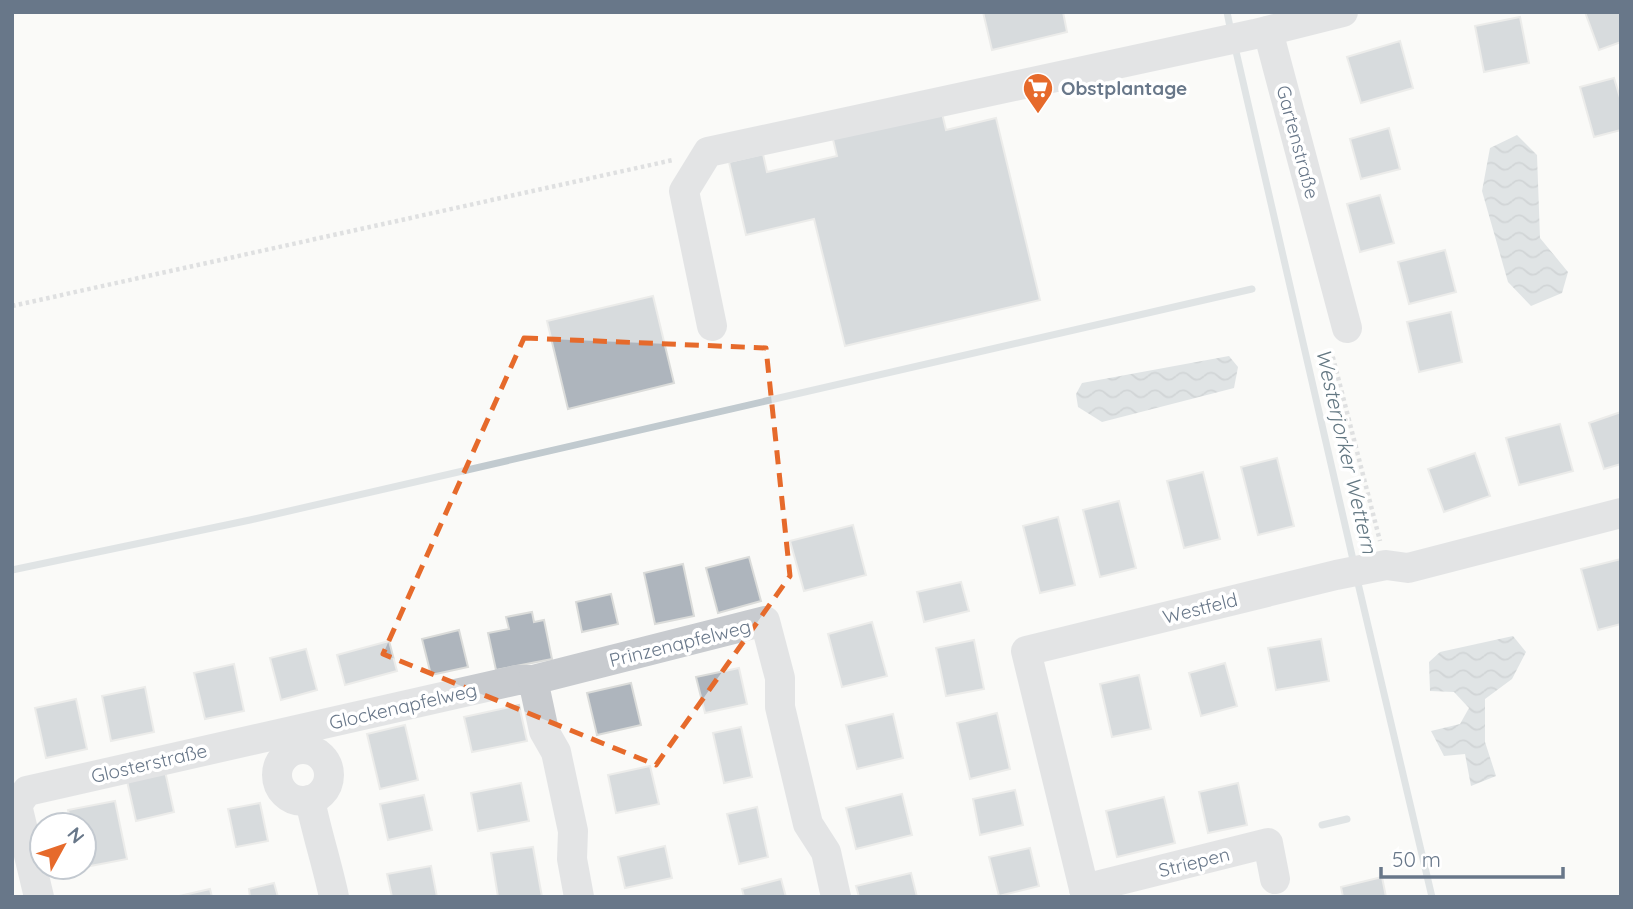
<svg xmlns="http://www.w3.org/2000/svg" width="1633" height="909" viewBox="0 0 1633 909" font-family="Quicksand,sans-serif">
  <style>
    .water { fill: url(#water-waves) }
    .lines { fill: none; stroke-linecap: round; stroke-linejoin: round }
    .stream { stroke: #c1cacf; stroke-width: 7 }
    .building { fill: #aeb5bd; stroke: #dbdcda; stroke-width: 2 }
    .path { stroke: #bfc2c5; stroke-width: 4.5; stroke-dasharray: 3.5 3.5; stroke-linecap: butt }
    .minor { stroke: #c8cbcf; stroke-width: 30 }
    .marked { fill: none; stroke: #e66a2b; stroke-width: 5; stroke-dasharray: 14 9; stroke-linejoin: round }
    .labels { text-anchor: middle; stroke-width: 7; stroke-linejoin: round; paint-order: stroke }
    .poi-label { font-size: 19px; font-weight: bold; fill: #687789; stroke: #fff; text-anchor: start }
    .street-label { font-size: 19px; fill: #687789; stroke: #fff }
    .water-label { font-size: 21px; font-style: italic; fill: #647883; stroke: #fff }
  </style>
  <defs>
    <pattern id="water-waves" width="16" height="10" patternUnits="userSpaceOnUse" patternTransform="scale(1.75)"><rect width="16" height="10" fill="#c1cacf"/><path d="M0 5q4-4 8 0t8 0" fill="none" stroke="#a1a9ae"/></pattern>
  </defs>
  <rect width="100%" height="100%" fill="#fafaf8"/>
  <g class="water">
    <polygon points="1517,135 1537,155 1540,238 1568,272 1562,293 1531,306 1508,282 1482,191 1490,148"/>
    <polygon points="1229,356 1238,367 1234,388 1102,422 1078,407 1076,394 1082,383"/>
    <polygon points="1513,636 1526,652 1512,679 1485,699 1485,742 1496,776 1471,786 1465,754 1444,756 1431,731 1460,724 1469,708 1454,692 1430,691 1429,662 1440,652"/>
  </g>
  <g class="lines">
    <g class="stream">
      <polyline points="1227,12 1231,32"/>
      <polyline points="1235,47 1354,564"/>
      <polyline points="12,570 250,520 1252,289"/>
      <polyline points="1357,579 1432,897"/>
      <polyline points="1322,825 1347,819"/>
    </g>
  </g>
  <g class="building">
    <polygon points="983,12 1063,12 1067,32 992,50"/>
    <polygon points="1585,12 1621,12 1621,42 1599,50"/>
    <polygon points="1520,17 1529,63 1484,72 1475,26"/>
    <polygon points="1400,41 1413,88 1361,103 1347,57"/>
    <polygon points="1614,78 1621,101 1621,130 1594,137 1580,87"/>
    <polygon points="941,109 946,130 996,118 1040,300 845,346 814,219 746,235 729,162 763,154 767,172 837,156 832,135"/>
    <polygon points="1389,128 1400,169 1361,179 1350,139"/>
    <polygon points="1380,195 1394,243 1360,252 1347,204"/>
    <polygon points="1445,250 1456,292 1409,304 1398,262"/>
    <polygon points="653,296 674,383 568,409 547,321"/>
    <polygon points="1451,312 1462,362 1419,372 1407,322"/>
    <polygon points="1621,412 1621,464 1604,469 1589,423"/>
    <polygon points="1560,424 1573,471 1519,485 1506,438"/>
    <polygon points="1475,453 1490,496 1444,512 1428,469"/>
    <polygon points="1277,458 1294,526 1258,535 1241,467"/>
    <polygon points="1203,472 1220,539 1184,548 1167,481"/>
    <polygon points="1119,501 1136,568 1100,577 1083,510"/>
    <polygon points="1058,517 1075,585 1040,593 1023,526"/>
    <polygon points="853,525 866,575 804,591 790,541"/>
    <polygon points="749,557 761,601 718,613 706,568"/>
    <polygon points="1621,559 1621,624 1598,630 1581,569"/>
    <polygon points="683,564 694,616 655,624 644,573"/>
    <polygon points="961,582 969,611 924,622 917,592"/>
    <polygon points="611,594 618,624 582,632 576,602"/>
    <polygon points="532,612 534,622 544,620 552,659 496,670 488,633 509,629 506,617"/>
    <polygon points="872,622 887,676 842,687 828,634"/>
    <polygon points="459,630 468,667 431,675 422,639"/>
    <polygon points="1321,639 1329,681 1276,690 1268,648"/>
    <polygon points="974,640 984,689 946,696 936,648"/>
    <polygon points="389,641 397,671 345,685 337,655"/>
    <polygon points="306,649 317,690 281,700 270,658"/>
    <polygon points="1225,663 1237,706 1201,716 1189,673"/>
    <polygon points="234,664 244,711 205,719 194,673"/>
    <polygon points="739,668 747,704 705,713 696,677"/>
    <polygon points="1139,675 1151,729 1112,737 1100,684"/>
    <polygon points="631,683 641,725 597,735 587,693"/>
    <polygon points="145,687 154,732 111,741 102,696"/>
    <polygon points="76,699 87,749 46,758 35,708"/>
    <polygon points="519,705 527,741 472,752 464,717"/>
    <polygon points="997,713 1010,769 970,779 957,723"/>
    <polygon points="893,714 903,758 857,769 846,725"/>
    <polygon points="405,725 418,780 380,789 367,734"/>
    <polygon points="741,727 752,777 724,783 713,733"/>
    <polygon points="650,766 659,804 616,813 608,775"/>
    <polygon points="165,771 174,812 136,821 127,781"/>
    <polygon points="521,783 529,821 478,831 471,793"/>
    <polygon points="1238,783 1247,825 1208,833 1199,792"/>
    <polygon points="1015,790 1023,825 980,835 973,799"/>
    <polygon points="902,794 912,835 856,849 846,808"/>
    <polygon points="424,795 432,830 388,840 380,804"/>
    <polygon points="1164,797 1175,843 1117,857 1106,811"/>
    <polygon points="115,801 127,859 80,868 84,867 84,825 71,825 68,810"/>
    <polygon points="260,803 268,841 236,847 228,809"/>
    <polygon points="757,807 768,857 739,864 727,814"/>
    <polygon points="665,846 672,878 625,888 618,857"/>
    <polygon points="533,847 542,897 498,897 491,853"/>
    <polygon points="1030,848 1039,886 999,896 989,857"/>
    <polygon points="431,866 437,897 392,897 387,874"/>
    <polygon points="911,873 917,897 859,897 856,886"/>
    <polygon points="1382,877 1386,897 1343,897 1341,887"/>
    <polygon points="781,879 786,897 744,897 742,889"/>
    <polygon points="274,883 278,897 250,897 249,889"/>
    <polygon points="210,889 212,897 175,897"/>
  </g>
  <g class="lines">
    <g class="path">
      <polyline points="12,306 673,160"/>
      <polyline points="1331,350 1380,541"/>
    </g>
    <g class="minor">
      <polyline points="1268,31 1347,328"/>
      <polyline points="712,326 684,191 708,152 1255,34 1343,12"/>
      <circle cx="303" cy="775" r="26"/>
      <path d="M 310,800 C 317,834 327,864 334,897"/>
      <polyline points="17,805 39,897"/>
      <polyline points="12,806 17,805 27,791 517,680 533,680"/>
      <polyline points="1084,889 1268,843 1275,879"/>
      <polyline points="579,897 572,859 573,831 556,752 544,731 533,680 765,621 780,678 780,707 808,824 826,852 836,897"/>
      <polyline points="1086,897 1026,651 1336,575 1386,565 1408,568 1621,513"/>
    </g>
  </g>
  <path d="M0 0H1633V909H0ZM 524,338 L 766,348 L 790,576 L 656,765 L 383,654 Z" fill="#fafaf8" fill-opacity=".55" fill-rule="evenodd"/>
  <path class="marked" d="M 524,338 L 766,348 L 790,576 L 656,765 L 383,654 Z"/>
  <defs>
    <g id="supermarket-pin" transform="scale(1.575)"><path d="M0 17L-7.5 6A9.5 9.5 0 1 1 7.5 6Z" fill="#e66a2b" stroke="#fff"/><path d="M-6-5.5h2.5l.6 2H6L4.5 2H-2.5L-4.4-4H-6ZM-1.5 3.2a1.3 1.3 0 1 0 .1 0ZM3 3.2a1.3 1.3 0 1 0 .1 0Z" fill="#fff"/></g>
  </defs>
  <g fill-rule="evenodd">
    <use href="#supermarket-pin" x="1038" y="88"/>
  </g>
  <g class="labels">
    <g class="poi-label">
      <text x="1061" y="95">Obstplantage</text>
    </g>
    <g class="street-label">
      <text transform="translate(1298 142) rotate(75)" y="7">Gartenstraße</text>
      <text transform="translate(1200 608) rotate(-14)" y="7">Westfeld</text>
      <text transform="translate(680 643) rotate(-14)" y="7">Prinzenapfelweg</text>
      <text transform="translate(403 706) rotate(-13)" y="7">Glockenapfelweg</text>
      <text transform="translate(149 763) rotate(-13)" y="7">Glosterstraße</text>
      <text transform="translate(1194 862) rotate(-14)" y="7">Striepen</text>
    </g>
    <g class="water-label">
      <text transform="translate(1346 451) rotate(77)" y="7">Westerjorker Wettern</text>
    </g>
  </g>
  <rect width="1633" height="909" fill="none" stroke="#687789" stroke-width="28"/>
  <g transform="translate(63 846) rotate(50)"><circle r="33" fill="#ffffff" stroke="#c3c9d0" stroke-width="2"/>
  <path d="M0-5L12 26L0 18L-12 26Z" fill="#e66a2b"/>
  <text y="-10" font-size="19" font-weight="bold" text-anchor="middle" fill="#687789">N</text>
  </g>
  <path d="M1381 867v10h182v-10" fill="none" stroke="#687789" stroke-width="3.5"/>
  <text x="1392" y="867" font-size="21" fill="#687789" stroke="#ffffff" stroke-width="5" paint-order="stroke">50 m</text>
</svg>
